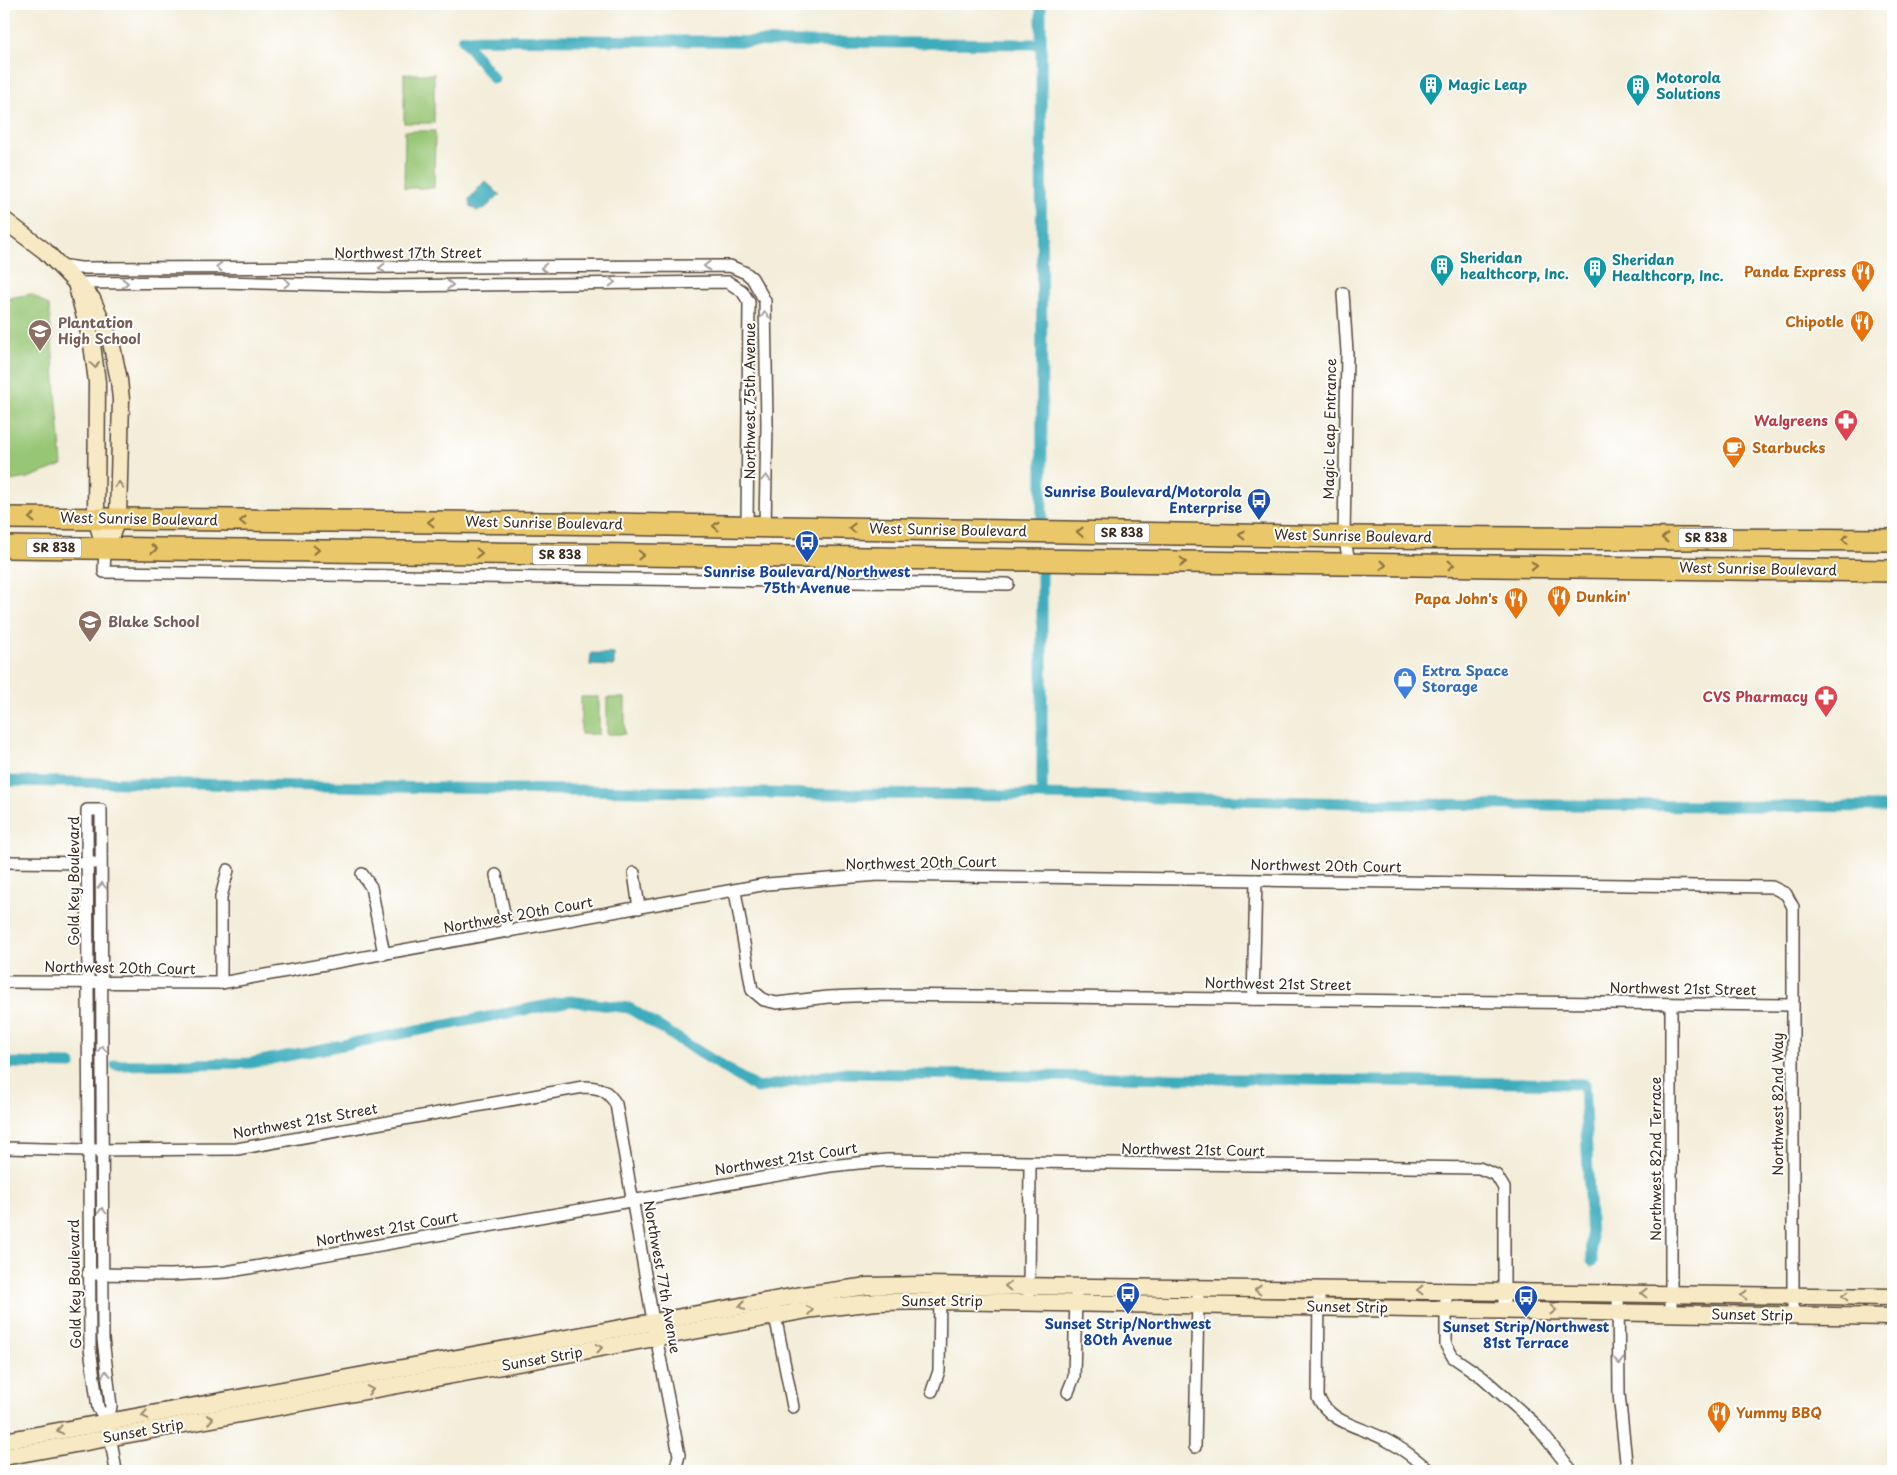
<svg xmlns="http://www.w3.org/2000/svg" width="1897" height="1475" viewBox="0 0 1897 1475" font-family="'Playpen Sans',sans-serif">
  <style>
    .green { fill: #97c675; stroke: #69784a }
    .water { fill: #3eacbc; stroke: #3c6b6d }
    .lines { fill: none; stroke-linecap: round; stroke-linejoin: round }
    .canal { stroke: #3eacbc; stroke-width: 11 }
    .street-casing { stroke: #57473a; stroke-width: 14 }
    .secondary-casing { stroke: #57473a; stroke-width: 19 }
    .highway-casing { stroke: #57473a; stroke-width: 24 }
    .street { stroke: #fff; stroke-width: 11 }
    .secondary { stroke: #f7e9c3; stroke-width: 16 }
    .highway { stroke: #eac769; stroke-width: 21 }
    .oneway { stroke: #a79f9a }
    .oneway2 { stroke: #998a70 }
    .oneway3 { stroke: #8a7140 }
    .labels { text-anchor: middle; stroke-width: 4; stroke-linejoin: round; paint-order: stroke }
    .shield { fill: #fff; stroke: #766a62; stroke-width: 1 }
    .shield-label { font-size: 12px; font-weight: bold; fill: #3b2a1e }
    .culture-label { font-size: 14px; font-weight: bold; fill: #0d838f; stroke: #fff; text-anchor: start }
    .street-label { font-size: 14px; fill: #3b2a1e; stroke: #fff }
    .food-label { font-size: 14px; font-weight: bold; fill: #c56008; stroke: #fff; text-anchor: end }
    .education-label { font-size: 14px; font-weight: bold; fill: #785e54; stroke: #fff; text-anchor: start }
    .health-label { font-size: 14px; font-weight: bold; fill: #be3a42; stroke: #fff; text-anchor: end }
    .transit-label { font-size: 14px; font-weight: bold; fill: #164399; stroke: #fff }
    .shop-label { font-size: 14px; font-weight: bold; fill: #366cbe; stroke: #fff; text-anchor: start }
  </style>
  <rect width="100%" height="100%" fill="#fff"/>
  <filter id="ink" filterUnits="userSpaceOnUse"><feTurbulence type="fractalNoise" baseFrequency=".02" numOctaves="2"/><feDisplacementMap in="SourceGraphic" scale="10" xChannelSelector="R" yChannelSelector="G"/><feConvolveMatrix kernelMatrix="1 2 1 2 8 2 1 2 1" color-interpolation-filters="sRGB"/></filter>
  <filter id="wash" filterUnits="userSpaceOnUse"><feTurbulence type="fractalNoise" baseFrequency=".0096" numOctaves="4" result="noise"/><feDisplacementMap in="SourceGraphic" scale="20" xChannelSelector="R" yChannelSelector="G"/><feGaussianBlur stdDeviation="1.12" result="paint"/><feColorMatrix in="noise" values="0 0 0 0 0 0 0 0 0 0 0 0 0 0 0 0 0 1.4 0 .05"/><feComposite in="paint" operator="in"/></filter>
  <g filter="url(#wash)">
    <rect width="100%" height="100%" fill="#f3edd9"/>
    <g class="green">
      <rect x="404" y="74" width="30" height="49"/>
      <polygon points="405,131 435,131 434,188 404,188"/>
      <polygon points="31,294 49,306 62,465 28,478 4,482 4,299"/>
      <rect x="581" y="697" width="18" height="37"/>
      <rect x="607" y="698" width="18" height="36"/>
    </g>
    <g class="water">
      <path d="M 485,181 L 500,195 C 491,200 488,210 477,211 L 470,206 L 469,199 Z"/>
      <polygon points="591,653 614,654 614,666 590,665"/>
    </g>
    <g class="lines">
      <g class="canal">
        <polyline points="1041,4 1042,521"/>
        <polyline points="494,79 463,39 1041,44"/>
        <polyline points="1042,572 1042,795"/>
        <polyline points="4,781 827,794 1042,795 1391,804 1893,807"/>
        <polyline points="4,1063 71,1064"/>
        <polyline points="116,1065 250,1063 570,1001 629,1008 757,1088 841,1073 1584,1084 1592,1261"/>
      </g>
    </g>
  </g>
  <g filter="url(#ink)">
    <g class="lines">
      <g class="street-casing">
        <g id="street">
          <polyline points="60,265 80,268 730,266 746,273 752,278 765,301 767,425 765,526"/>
          <polyline points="76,283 220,282 385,286 728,282 742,291 749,302 747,527"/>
          <polyline points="1343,293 1347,352 1344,537 1350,565"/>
          <polyline points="105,549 104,572 1008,584"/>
          <polyline points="752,581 761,556"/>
          <polyline points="4,862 94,863"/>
          <polyline points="634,873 639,908"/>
          <polyline points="362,874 371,887 384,954"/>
          <polyline points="496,875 508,932"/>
          <polyline points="735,891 752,990 764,1000 777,1003 828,997 878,995 1792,1005"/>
          <polyline points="4,982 221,983 767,884 878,875 1772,887 1786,894 1793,907 1793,1316"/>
          <polyline points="221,983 221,897 228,870"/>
          <polyline points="1253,999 1256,880"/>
          <path d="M 4,1148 L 88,1150 L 237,1149 L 583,1087 C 600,1087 607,1090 616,1104 L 653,1321 L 679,1455 L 675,1471"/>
          <polyline points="88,1274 171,1275 226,1272 830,1166 887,1160 1479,1168 1496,1175 1504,1188 1504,1309"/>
          <polyline points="1446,1290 1446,1345 1453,1357 1482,1377 1533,1422 1572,1471"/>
          <path d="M 1319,1291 L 1318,1398 C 1333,1425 1361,1426 1386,1440 C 1402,1448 1416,1459 1430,1471"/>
          <polyline points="1618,1293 1619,1394 1627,1471"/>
          <polyline points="1029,1294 1030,1163"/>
          <polyline points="774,1310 793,1407"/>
          <polyline points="1671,1314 1671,1004"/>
          <polyline points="932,1391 939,1371 940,1294"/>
          <polyline points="1068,1392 1074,1377 1076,1296"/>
          <polyline points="108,1422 98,1408 90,1348 87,810 101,810 103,1339 111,1406 108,1422 116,1471"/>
          <polyline points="1195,1447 1198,1298"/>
        </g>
      </g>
      <g class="secondary-casing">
        <g id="secondary">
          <polyline points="4,220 45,251 92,299 111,342 119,380 121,400 118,518 105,549"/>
          <polyline points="76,283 92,344 97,382 96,518 105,549"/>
          <path d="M 4,1441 L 796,1296 L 868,1286 L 924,1285 C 1247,1290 1570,1291 1893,1297"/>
          <polyline points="4,1457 813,1309 877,1302 940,1301 1893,1317"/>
        </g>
      </g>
      <g class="highway-casing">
        <g id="highway">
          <polyline points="4,518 552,523 1344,537 1893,540"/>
          <polyline points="4,547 1893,571"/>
        </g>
      </g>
      <use href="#street" class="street"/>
      <use href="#secondary" class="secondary"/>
      <use href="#highway" class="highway"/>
    </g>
    <defs><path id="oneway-chevron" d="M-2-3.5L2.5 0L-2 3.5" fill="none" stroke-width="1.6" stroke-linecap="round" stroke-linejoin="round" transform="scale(1.25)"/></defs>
    <g class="oneway">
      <use href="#oneway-chevron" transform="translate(707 266) rotate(-179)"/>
      <use href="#oneway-chevron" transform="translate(219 267) rotate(180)"/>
      <use href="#oneway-chevron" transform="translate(382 268) rotate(-180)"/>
      <use href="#oneway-chevron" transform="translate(544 268) rotate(178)"/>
      <use href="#oneway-chevron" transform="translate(612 282) rotate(-1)"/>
      <use href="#oneway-chevron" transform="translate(125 283) rotate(-1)"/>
      <use href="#oneway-chevron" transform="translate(287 283) rotate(1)"/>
      <use href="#oneway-chevron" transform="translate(450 285)"/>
      <use href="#oneway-chevron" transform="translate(765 315) rotate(-90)"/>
      <use href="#oneway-chevron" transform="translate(766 478) rotate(-89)"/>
      <use href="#oneway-chevron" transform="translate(102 886) rotate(-90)"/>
      <use href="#oneway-chevron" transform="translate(102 1049) rotate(-90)"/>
      <use href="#oneway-chevron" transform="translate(102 1211) rotate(-90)"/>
      <use href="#oneway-chevron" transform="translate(1619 1361) rotate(89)"/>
      <use href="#oneway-chevron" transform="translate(106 1374) rotate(-97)"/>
    </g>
    <g class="oneway2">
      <use href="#oneway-chevron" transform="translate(95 365) rotate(82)"/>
      <use href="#oneway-chevron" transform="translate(119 485) rotate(-89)"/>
      <use href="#oneway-chevron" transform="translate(1008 1286) rotate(-179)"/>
      <use href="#oneway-chevron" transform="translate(1258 1290) rotate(-179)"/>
      <use href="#oneway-chevron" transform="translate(1420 1290) rotate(180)"/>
      <use href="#oneway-chevron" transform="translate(1644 1293) rotate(-179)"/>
      <use href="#oneway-chevron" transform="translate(1744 1295) rotate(-179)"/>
      <use href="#oneway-chevron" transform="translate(1845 1296) rotate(-179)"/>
      <use href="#oneway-chevron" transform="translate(742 1306) rotate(171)"/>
      <use href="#oneway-chevron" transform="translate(810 1310) rotate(-10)"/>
      <use href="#oneway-chevron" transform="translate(1553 1310) rotate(1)"/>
      <use href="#oneway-chevron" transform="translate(599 1348) rotate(-10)"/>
      <use href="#oneway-chevron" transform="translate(370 1390) rotate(-10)"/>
      <use href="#oneway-chevron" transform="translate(145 1415) rotate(170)"/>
      <use href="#oneway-chevron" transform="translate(210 1419) rotate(-10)"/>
      <use href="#oneway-chevron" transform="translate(60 1430) rotate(170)"/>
    </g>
    <g class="oneway3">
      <use href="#oneway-chevron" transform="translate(32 518) rotate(-180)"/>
      <use href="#oneway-chevron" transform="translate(243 521) rotate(-179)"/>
      <use href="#oneway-chevron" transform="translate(431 522) rotate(-180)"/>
      <use href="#oneway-chevron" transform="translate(716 526) rotate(-179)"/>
      <use href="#oneway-chevron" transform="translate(852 528) rotate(-179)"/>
      <use href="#oneway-chevron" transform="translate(1080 532) rotate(-179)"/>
      <use href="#oneway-chevron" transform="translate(1242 535) rotate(-179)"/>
      <use href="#oneway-chevron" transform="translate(1665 538) rotate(-180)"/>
      <use href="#oneway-chevron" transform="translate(1845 539) rotate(-180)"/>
      <use href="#oneway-chevron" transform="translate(154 549)"/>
      <use href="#oneway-chevron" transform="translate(316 550) rotate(1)"/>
      <use href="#oneway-chevron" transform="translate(479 553) rotate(1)"/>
      <use href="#oneway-chevron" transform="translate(641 555) rotate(1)"/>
      <use href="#oneway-chevron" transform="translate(1183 562) rotate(1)"/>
      <use href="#oneway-chevron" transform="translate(1383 565)"/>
      <use href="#oneway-chevron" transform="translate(1451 565)"/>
      <use href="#oneway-chevron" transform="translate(1534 566) rotate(1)"/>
    </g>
  </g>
  <defs>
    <g id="building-pin" transform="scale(1.25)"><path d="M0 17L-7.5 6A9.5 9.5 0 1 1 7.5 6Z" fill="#0f9aa8" stroke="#fff"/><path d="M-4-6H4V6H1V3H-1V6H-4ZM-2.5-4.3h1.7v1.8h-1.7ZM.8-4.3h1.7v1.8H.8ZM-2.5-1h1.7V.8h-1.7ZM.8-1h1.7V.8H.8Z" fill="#fff"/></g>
    <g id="restaurant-pin" transform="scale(1.25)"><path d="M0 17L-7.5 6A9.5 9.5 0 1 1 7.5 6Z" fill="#e8710a" stroke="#fff"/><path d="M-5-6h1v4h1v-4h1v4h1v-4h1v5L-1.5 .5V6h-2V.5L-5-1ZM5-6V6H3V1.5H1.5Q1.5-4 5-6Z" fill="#fff"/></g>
    <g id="school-pin" transform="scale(1.25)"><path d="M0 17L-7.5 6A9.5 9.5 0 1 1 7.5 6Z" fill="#8d6e63" stroke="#fff"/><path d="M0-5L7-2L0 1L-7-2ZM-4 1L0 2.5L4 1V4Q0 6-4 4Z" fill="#fff"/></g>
    <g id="pharmacy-pin" transform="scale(1.25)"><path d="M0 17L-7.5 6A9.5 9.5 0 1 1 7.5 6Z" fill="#e0444e" stroke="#fff"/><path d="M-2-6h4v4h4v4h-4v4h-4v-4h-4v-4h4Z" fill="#fff"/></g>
    <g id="cafe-pin" transform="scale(1.25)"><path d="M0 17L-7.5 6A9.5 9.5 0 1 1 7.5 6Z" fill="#e8710a" stroke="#fff"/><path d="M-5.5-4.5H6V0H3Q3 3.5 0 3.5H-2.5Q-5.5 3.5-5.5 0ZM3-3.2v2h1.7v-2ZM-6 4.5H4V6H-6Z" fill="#fff"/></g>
    <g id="bus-pin" transform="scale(1.25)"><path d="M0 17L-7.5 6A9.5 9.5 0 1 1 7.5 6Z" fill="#1a4fb4" stroke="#fff"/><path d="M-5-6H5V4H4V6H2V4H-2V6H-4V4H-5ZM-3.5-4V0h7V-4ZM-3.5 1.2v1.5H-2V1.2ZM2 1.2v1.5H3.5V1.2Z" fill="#fff"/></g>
    <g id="shop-pin" transform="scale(1.25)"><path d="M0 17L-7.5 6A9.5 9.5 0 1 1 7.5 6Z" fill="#3f7fe0" stroke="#fff"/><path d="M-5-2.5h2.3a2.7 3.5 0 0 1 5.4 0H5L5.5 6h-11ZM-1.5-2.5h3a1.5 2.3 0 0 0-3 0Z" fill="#fff"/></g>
  </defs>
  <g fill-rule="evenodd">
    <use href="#building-pin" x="1431" y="85"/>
    <use href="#building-pin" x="1638" y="86"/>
    <use href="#building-pin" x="1442" y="266"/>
    <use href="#building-pin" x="1595" y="268"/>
    <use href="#restaurant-pin" x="1863" y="272"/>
    <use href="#restaurant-pin" x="1862" y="322"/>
    <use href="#school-pin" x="40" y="331"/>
    <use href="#pharmacy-pin" x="1846" y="421"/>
    <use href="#cafe-pin" x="1734" y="448"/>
    <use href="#bus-pin" x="1259" y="500"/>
    <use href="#bus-pin" x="807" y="542"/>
    <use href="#restaurant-pin" x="1559" y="597"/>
    <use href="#restaurant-pin" x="1516" y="599"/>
    <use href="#school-pin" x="90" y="622"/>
    <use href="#shop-pin" x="1405" y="679"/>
    <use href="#pharmacy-pin" x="1826" y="697"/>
    <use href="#bus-pin" x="1128" y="1294"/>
    <use href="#bus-pin" x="1526" y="1297"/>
    <use href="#restaurant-pin" x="1719" y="1413"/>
  </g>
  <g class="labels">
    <g class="shield">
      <rect x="1094.5" y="523.5" width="55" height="19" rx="4"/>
      <rect x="1678.5" y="528.5" width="55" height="19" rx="4"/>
      <rect x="26.5" y="538.5" width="55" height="19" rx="4"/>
      <rect x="532.5" y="545.5" width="55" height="19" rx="4"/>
    </g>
    <g class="shield-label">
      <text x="1122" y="537">SR 838</text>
      <text x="1706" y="542">SR 838</text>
      <text x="54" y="552">SR 838</text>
      <text x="560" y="559">SR 838</text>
    </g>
    <g class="culture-label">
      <text x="1656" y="83">Motorola<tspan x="1656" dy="16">Solutions</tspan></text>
      <text x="1448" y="90">Magic Leap</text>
      <text x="1460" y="263">Sheridan<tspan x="1460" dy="16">healthcorp, Inc.</tspan></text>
      <text x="1612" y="265">Sheridan<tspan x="1612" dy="16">Healthcorp, Inc.</tspan></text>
    </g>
    <g class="street-label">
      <text x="408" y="258">Northwest 17th Street</text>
      <text transform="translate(750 401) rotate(-90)" y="5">Northwest 75th Avenue</text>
      <text transform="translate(1330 429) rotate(-89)" y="5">Magic Leap Entrance</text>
      <text transform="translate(139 519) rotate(1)" y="5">West Sunrise Boulevard</text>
      <text transform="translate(544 523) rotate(1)" y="5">West Sunrise Boulevard</text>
      <text transform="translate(948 530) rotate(1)" y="5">West Sunrise Boulevard</text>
      <text transform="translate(1353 536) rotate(1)" y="5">West Sunrise Boulevard</text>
      <text transform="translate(1758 569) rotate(1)" y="5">West Sunrise Boulevard</text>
      <text transform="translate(921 863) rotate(-1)" y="5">Northwest 20th Court</text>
      <text transform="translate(1326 866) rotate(1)" y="5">Northwest 20th Court</text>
      <text transform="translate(74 881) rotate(-90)" y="5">Gold Key Boulevard</text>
      <text transform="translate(518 915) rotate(-10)" y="5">Northwest 20th Court</text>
      <text transform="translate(120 968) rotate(1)" y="5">Northwest 20th Court</text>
      <text transform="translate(1278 984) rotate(1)" y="5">Northwest 21st Street</text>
      <text transform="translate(1683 989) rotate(1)" y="5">Northwest 21st Street</text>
      <text transform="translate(1778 1104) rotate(-90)" y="5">Northwest 82nd Way</text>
      <text transform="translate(305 1121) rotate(-10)" y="5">Northwest 21st Street</text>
      <text transform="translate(1193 1150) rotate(1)" y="5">Northwest 21st Court</text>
      <text transform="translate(786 1159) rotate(-9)" y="5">Northwest 21st Court</text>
      <text transform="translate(1656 1159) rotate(-90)" y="5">Northwest 82nd Terrace</text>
      <text transform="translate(387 1229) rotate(-10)" y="5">Northwest 21st Court</text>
      <text transform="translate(662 1277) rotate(80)" y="5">Northwest 77th Avenue</text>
      <text transform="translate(75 1284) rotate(-91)" y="5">Gold Key Boulevard</text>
      <text x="942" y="1306">Sunset Strip</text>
      <text transform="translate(1347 1307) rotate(1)" y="5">Sunset Strip</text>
      <text transform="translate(1752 1315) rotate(1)" y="5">Sunset Strip</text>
      <text transform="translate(542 1359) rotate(-10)" y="5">Sunset Strip</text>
      <text transform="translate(143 1431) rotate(-10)" y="5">Sunset Strip</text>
    </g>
    <g class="food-label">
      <text x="1846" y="277">Panda Express</text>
      <text x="1844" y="327">Chipotle</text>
      <text x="1752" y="453" text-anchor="start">Starbucks</text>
      <text x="1576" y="602" text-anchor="start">Dunkin'</text>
      <text x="1498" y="604">Papa John's</text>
      <text x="1736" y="1418" text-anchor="start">Yummy BBQ</text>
    </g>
    <g class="education-label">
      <text x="58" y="328">Plantation<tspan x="58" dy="16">High School</tspan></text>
      <text x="108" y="627">Blake School</text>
    </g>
    <g class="health-label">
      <text x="1828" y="426">Walgreens</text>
      <text x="1808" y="702">CVS Pharmacy</text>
    </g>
    <g class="transit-label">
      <text x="1242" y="497" text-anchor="end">Sunrise Boulevard/Motorola<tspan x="1242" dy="16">Enterprise</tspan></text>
      <text x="807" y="577">Sunrise Boulevard/Northwest<tspan x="807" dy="16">75th Avenue</tspan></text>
      <text x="1128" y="1329">Sunset Strip/Northwest<tspan x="1128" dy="16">80th Avenue</tspan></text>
      <text x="1526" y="1332">Sunset Strip/Northwest<tspan x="1526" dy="16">81st Terrace</tspan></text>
    </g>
    <g class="shop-label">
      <text x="1422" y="676">Extra Space<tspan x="1422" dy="16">Storage</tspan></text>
    </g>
  </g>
  <rect width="1897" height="1475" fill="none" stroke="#fff" stroke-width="20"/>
</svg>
